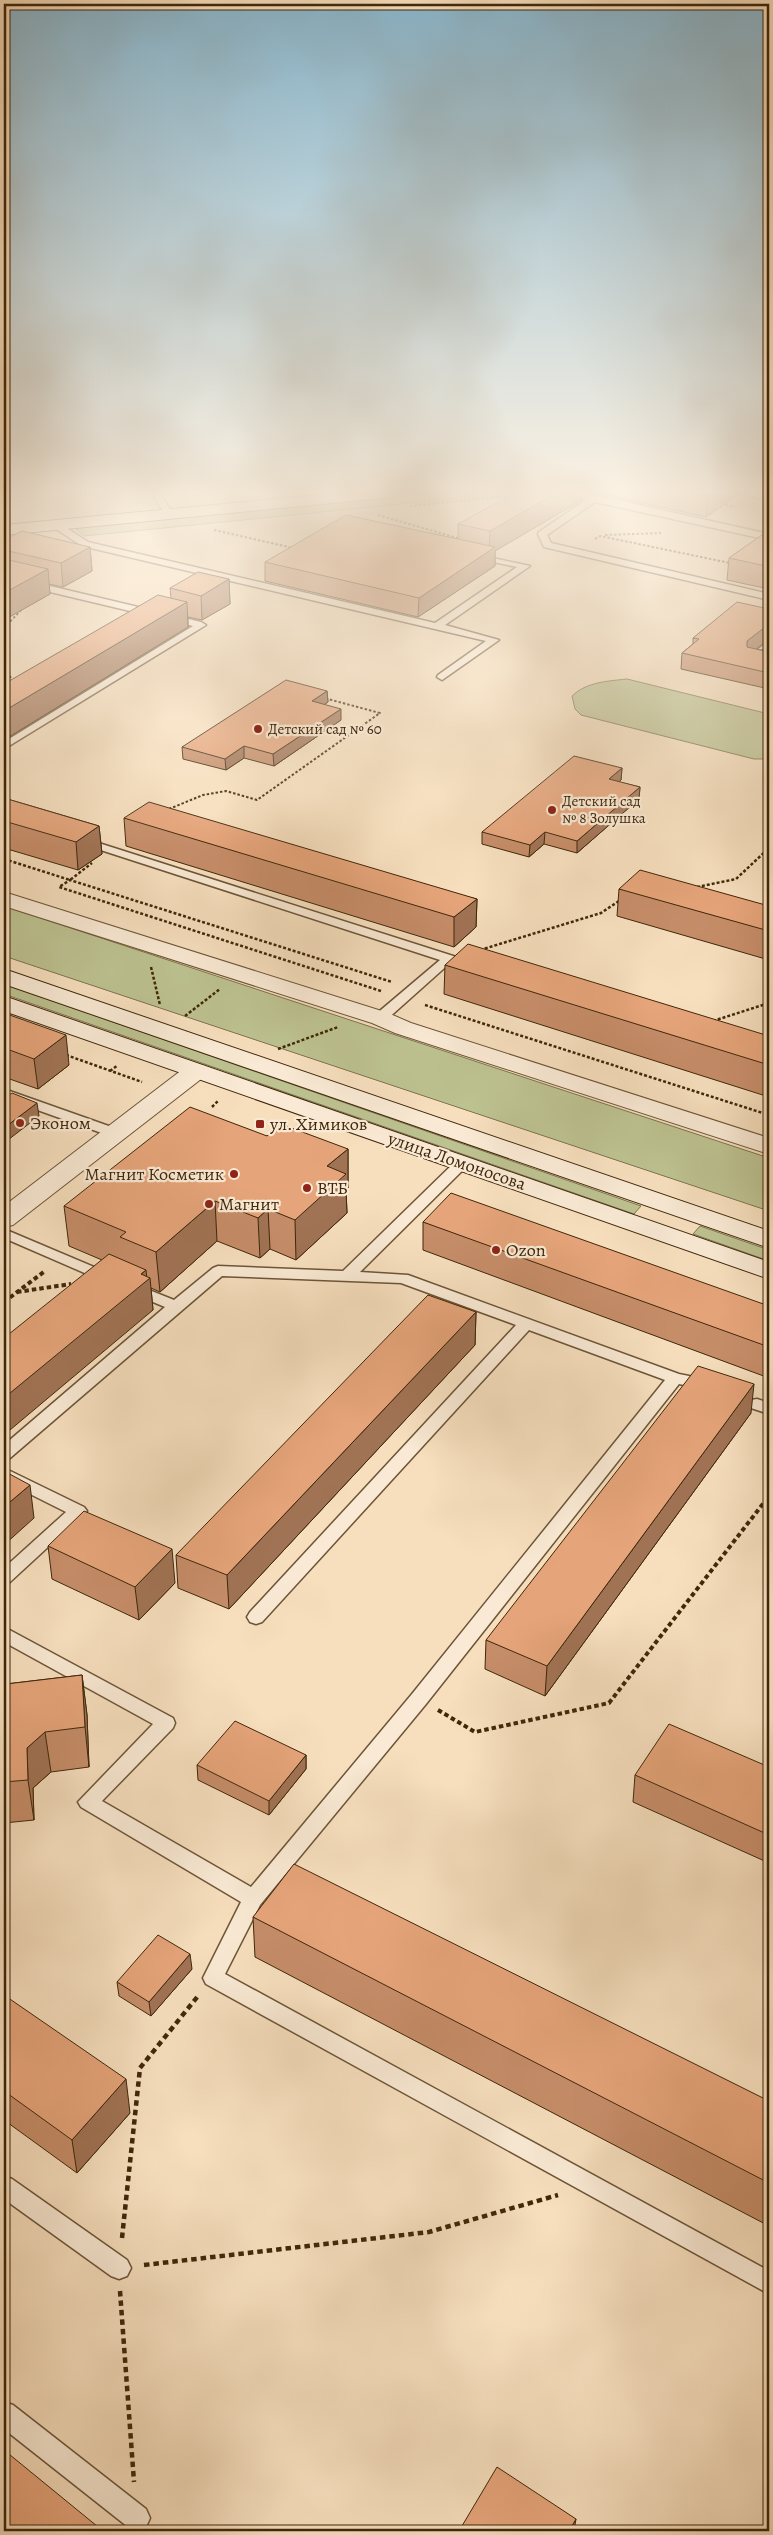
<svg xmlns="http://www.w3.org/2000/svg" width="773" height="2535" viewBox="0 0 773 2535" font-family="Alegreya,serif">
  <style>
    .green { fill: #bdc291; stroke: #7e744e }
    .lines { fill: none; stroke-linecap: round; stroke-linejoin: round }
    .lane-casing { stroke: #6c5537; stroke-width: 3 }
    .street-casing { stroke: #6c5537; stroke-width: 2 }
    .secondary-casing { stroke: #3e270a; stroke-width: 2 }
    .path-far3 { stroke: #3e270a; stroke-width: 2; stroke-dasharray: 2.5 2; stroke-linecap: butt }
    .path-far2 { stroke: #3e270a; stroke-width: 2.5; stroke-dasharray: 3 2; stroke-linecap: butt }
    .path-far1 { stroke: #3e270a; stroke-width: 4; stroke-dasharray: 4.5 3; stroke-linecap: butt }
    .path { stroke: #3e270a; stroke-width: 4.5; stroke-dasharray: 5.5 4; stroke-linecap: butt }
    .lane { fill: #faead5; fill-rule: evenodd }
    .street { fill: #faead5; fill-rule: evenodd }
    .secondary { fill: #faead5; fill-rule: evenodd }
    .wall { fill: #c68d69; stroke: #3e270a; fill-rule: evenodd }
    .shaded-wall { fill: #a17355; stroke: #3e270a }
    .building { fill: #e6a47a; stroke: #3e270a }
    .poi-dot { fill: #8f2418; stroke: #faead5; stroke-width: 2 }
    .labels { text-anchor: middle; stroke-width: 4.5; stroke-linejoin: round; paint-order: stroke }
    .far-poi-label { font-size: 15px; fill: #3e270a; stroke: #faead5; text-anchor: start }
    .poi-label { font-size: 18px; fill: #3e270a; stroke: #faead5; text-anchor: start }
    .street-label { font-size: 18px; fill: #3e270a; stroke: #faead5 }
  </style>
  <rect width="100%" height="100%" fill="#f7dfbe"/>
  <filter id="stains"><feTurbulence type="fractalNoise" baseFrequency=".004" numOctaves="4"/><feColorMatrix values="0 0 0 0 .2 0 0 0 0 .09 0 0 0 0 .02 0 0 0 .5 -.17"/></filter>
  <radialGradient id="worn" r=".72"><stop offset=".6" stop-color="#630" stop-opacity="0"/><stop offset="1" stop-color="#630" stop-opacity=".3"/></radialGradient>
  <g class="green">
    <polygon points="438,492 522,492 84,536 74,527"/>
    <path d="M 627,679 L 769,714 L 769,759 L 754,759 L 581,715 L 575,709 L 572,696 C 586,682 609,681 627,679 Z"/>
    <polygon points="4,906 769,1158 769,1211 4,956"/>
    <polygon points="4,984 641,1206 634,1214 4,994"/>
    <polygon points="700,1226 769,1250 769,1261 693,1234"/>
  </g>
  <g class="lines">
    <g class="lane-casing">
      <g id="lane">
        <polygon points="151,492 159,492 173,514 172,516 166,516"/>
        <polygon points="569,492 581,492 769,534 769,540 595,502 547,535 551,543 769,594 769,600 544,547 538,534 539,532 586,500"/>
        <polygon points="740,492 769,495 769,501 741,494"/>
        <polygon points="53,523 59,523 88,542 435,623 517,567 474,558 474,554 530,566 445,625 499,640 442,680 437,677 438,675 486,641 82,546 53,527"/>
        <polygon points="4,575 201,622 206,625 4,749 4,742 193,626 4,581"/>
        <polygon points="769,641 769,649 758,659 769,661 769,667 747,662 747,658"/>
        <polygon points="83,838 472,962 474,965 468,969 450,963 385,1021 375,1021 374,1018 375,1015 440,960 79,843 77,841"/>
        <polygon points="4,1089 120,1130 122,1133 120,1136 110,1136 4,1098"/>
        <polygon points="462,1159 467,1160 469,1163 467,1166 360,1272 408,1275 679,1374 709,1380 711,1384 709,1388 703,1389 679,1384 426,1704 260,1905 225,1974 769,2271 769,2294 206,1984 203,1978 241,1902 81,1807 78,1802 153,1724 4,1642 4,1627 173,1718 175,1723 173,1728 102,1801 251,1887 412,1694 665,1380 529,1330 262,1622 256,1624 250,1622 247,1617 250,1612 516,1325 401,1283 222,1276 10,1458 4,1460 4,1445 165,1307 129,1292 126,1289 129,1286 139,1286 174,1300 213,1268 218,1266 343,1271 457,1160"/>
        <polygon points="4,1229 113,1275 116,1278 113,1281 103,1281 4,1238"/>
        <polygon points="757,1399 769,1403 769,1414 751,1408 749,1404 751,1400"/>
        <polygon points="4,1468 84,1507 87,1511 10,1582 4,1584 4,1568 66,1512 4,1481"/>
        <polygon points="4,2176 12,2179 127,2260 131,2268 127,2276 119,2279 111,2276 4,2199"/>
        <polygon points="4,2402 13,2405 146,2509 150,2518 146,2527 137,2531 128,2527 4,2429"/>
      </g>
    </g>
    <g class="street-casing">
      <g id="street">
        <polygon points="4,892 388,1013 411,1023 769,1138 769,1154 395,1033 372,1023 4,906"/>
        <polygon points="196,1064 205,1066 208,1071 205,1076 13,1225 4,1227 4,1206 187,1066"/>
      </g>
    </g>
    <g class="secondary-casing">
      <g id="secondary">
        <polygon points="349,492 403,492 395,497 4,535 4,525"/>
        <polygon points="4,969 769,1231 769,1248 4,984"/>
        <polygon points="4,996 769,1262 769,1279 4,1011"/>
      </g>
    </g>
    <g class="path-far3">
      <polyline points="721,504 735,507"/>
      <polyline points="410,506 510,496"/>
      <polyline points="378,515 461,539"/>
      <polyline points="214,530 293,548"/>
      <polyline points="605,535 661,533"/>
      <polyline points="595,539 600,536 730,563"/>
      <polyline points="4,628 24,607"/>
      <polyline points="4,654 11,679 4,684"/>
      <polyline points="169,809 203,795 226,791 257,800 380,713 324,698"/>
    </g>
    <g class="path-far2">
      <polyline points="4,859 70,880 92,863"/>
      <polyline points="697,887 736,879 769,848"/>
      <polyline points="480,950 601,913 622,899"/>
      <polyline points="151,967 160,1005"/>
      <polyline points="381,991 59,887 70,880 392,982"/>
      <polyline points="425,1005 769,1115"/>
      <polyline points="185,1016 220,989"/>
      <polyline points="713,1021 769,1003"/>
      <polyline points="278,1049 338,1027"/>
      <polyline points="66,1055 142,1082"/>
      <polyline points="110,1071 118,1065"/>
      <polyline points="212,1107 219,1100"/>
    </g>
    <g class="path-far1">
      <polyline points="17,1292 71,1284"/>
      <polyline points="4,1302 45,1271"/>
      <polyline points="438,1710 475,1732 609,1703 769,1496"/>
    </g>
    <g class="path">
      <polyline points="122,2238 140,2068 198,1996"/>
      <polyline points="144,2265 429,2232 558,2195"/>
      <polyline points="120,2291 134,2482"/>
    </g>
    <use href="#lane" class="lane"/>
    <use href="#street" class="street"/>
    <use href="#secondary" class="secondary"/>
  </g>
  <g class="wall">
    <polygon points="594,492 739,492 739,494 706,517"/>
    <polygon points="582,500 495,551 495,566 418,617 265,581 265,562 458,539 458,524"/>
    <polygon points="769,530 769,584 764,588 727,580 729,558"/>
    <polygon points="4,540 90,547 92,571 63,587 49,584 50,594 4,620"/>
    <polygon points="229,579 230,604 202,620 188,617 188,627 171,598 170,588"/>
    <path d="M 769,609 L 769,689 L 681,669 L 682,653 L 693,644 L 693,638 ZM 764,643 L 763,650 L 756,649 Z"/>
    <polygon points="327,691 328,702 324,705 341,720 274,766 244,758 226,770 183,759 182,747"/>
    <polygon points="622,768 621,780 619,782 640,787 639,799 577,853 544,844 529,857 482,844 482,832"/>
    <polygon points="4,798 99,826 102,854 78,870 4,848"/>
    <polygon points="124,818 477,899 476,927 454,947 126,846"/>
    <polygon points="619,889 769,906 769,960 617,916"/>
    <polygon points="445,965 769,1036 769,1097 444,994"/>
    <polygon points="4,1013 69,1065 38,1089 4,1077"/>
    <polygon points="267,1136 348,1149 348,1188 346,1190 347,1213 296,1260 270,1249 260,1258 217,1241 160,1292 151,1288 153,1310 102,1260 69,1246 64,1206"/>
    <polygon points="423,1222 769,1306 769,1378 423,1250"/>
    <polygon points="476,1312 475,1345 229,1609 178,1588 176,1555"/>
    <polygon points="751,1413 545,1696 485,1669 486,1640"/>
    <polygon points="48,1546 175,1583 139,1620 52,1579"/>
    <polygon points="82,1675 87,1715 89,1767 51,1772 33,1788 34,1820 4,1823 4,1682 6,1684"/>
    <polygon points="306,1755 306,1769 269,1815 198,1780 197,1765"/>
    <polygon points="769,1767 769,1863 633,1802 635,1775"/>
    <polygon points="253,1917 769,2101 769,2226 255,1957"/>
    <polygon points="192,1969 151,2016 119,1996 117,1982"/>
    <polygon points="4,1995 130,2113 77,2173 4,2120"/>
  </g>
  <g class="shaded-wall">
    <polygon points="558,492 582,492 582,500 495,551 495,566 418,617 419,598 489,551 490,531"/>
    <polygon points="715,492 739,492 739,494 706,517 707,497"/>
    <polygon points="90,547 92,571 63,587 61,563"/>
    <polygon points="769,564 769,584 764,588 766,566"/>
    <polygon points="48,569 50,594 4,620 4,593"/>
    <polygon points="229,579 230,604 202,620 201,596"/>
    <polygon points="187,602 188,627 4,740 4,711"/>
    <polygon points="769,624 769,639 764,642 764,643 746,657 747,641"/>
    <polygon points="327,691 328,702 313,713 312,701"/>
    <polygon points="341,709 341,720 274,766 273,754"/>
    <polygon points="244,746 244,758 226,770 225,759"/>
    <polygon points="622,768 621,780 608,791 609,779"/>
    <polygon points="640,787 639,799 577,853 577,841"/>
    <polygon points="99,826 102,854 78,870 76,842"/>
    <polygon points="545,832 544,844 529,857 530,845"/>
    <polygon points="477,899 476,927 454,947 454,917"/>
    <polygon points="66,1035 69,1065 38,1089 34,1059"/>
    <polygon points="37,1103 39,1116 4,1143 4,1128"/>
    <polygon points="348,1149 348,1188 346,1190 347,1213 296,1260 295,1220 327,1166"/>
    <polygon points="215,1201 217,1241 160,1292 156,1252"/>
    <polygon points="268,1209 270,1249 260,1258 258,1218"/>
    <polygon points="146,1270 147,1280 150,1278 153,1310 4,1435 4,1398"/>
    <polygon points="476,1312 475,1345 229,1609 227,1575"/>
    <polygon points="754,1384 751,1413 545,1696 547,1666"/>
    <polygon points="30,1485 34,1518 4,1545 4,1507"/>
    <polygon points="172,1549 175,1583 139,1620 135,1587"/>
    <polygon points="82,1675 87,1715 89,1767 85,1727"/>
    <polygon points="45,1732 51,1772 33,1788 34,1820 28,1780 27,1748"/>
    <polygon points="306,1755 306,1769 269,1815 269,1801"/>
    <polygon points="190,1954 192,1969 151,2016 149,2002"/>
    <polygon points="126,2079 130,2113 77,2173 72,2140"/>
    <polygon points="576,2519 574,2531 569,2531"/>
  </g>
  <g class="building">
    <polygon points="516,492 558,492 490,531 458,524"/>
    <polygon points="684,492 715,492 707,497"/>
    <polygon points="346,515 495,547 419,598 265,562"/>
    <polygon points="769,530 769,564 766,566 729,558"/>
    <polygon points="22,531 90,547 61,563 4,550 4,540"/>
    <polygon points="4,559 48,569 4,593"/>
    <polygon points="198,572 229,579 201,596 170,588"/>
    <polygon points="158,595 187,602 4,711 4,684"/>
    <polygon points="737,602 769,609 769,624 747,641 747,647 769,652 769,673 682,653 699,639 693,638"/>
    <polygon points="769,636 769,643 764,642"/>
    <polygon points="286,680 327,691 312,701 341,709 273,754 244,746 225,759 182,747"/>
    <polygon points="574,756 622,768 609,779 640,787 577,841 545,832 530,845 482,832"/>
    <polygon points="4,798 99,826 76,842 4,821"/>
    <polygon points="149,802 477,899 454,917 124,818"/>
    <polygon points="640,870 769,906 769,931 619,889"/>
    <polygon points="468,944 769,1036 769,1065 445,965"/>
    <polygon points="4,1013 66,1035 34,1059 4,1048"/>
    <polygon points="12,1093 37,1103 4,1128 4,1099"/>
    <polygon points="190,1107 267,1136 281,1124 348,1149 327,1166 346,1174 295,1220 268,1209 258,1218 215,1201 156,1252 120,1237 126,1232 64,1206"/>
    <polygon points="451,1193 769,1306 769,1347 423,1222"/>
    <polygon points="109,1254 146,1270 141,1274 150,1278 4,1398 4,1338"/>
    <polygon points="428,1295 476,1312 227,1575 176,1555"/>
    <polygon points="698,1366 754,1384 547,1666 486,1640"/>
    <polygon points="4,1471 30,1485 4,1507"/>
    <polygon points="84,1511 172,1549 135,1587 48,1546"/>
    <polygon points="82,1675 85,1727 45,1732 27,1748 28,1780 4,1782 4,1682 6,1684"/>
    <polygon points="235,1721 306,1755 269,1801 197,1765"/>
    <polygon points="669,1724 769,1767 769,1835 635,1775"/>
    <polygon points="294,1864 769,2101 769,2183 253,1917"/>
    <polygon points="158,1935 190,1954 149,2002 117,1982"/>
    <polygon points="4,1995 126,2079 72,2140 4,2091"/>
    <polygon points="4,2450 103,2531 4,2531"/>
    <polygon points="497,2467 576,2519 569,2531 459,2531"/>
  </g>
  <linearGradient id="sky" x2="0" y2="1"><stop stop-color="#8ab8d0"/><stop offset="0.58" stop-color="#fbf1e2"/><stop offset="1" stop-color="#fbf1e2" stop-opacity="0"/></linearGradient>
  <rect width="773" height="847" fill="url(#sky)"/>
  <g class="poi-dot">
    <circle cx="258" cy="729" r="5"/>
    <circle cx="552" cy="810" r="5"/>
    <circle cx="20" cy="1123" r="5"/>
    <rect x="255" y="1119" width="10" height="10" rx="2.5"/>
    <circle cx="234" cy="1174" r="5"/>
    <circle cx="307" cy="1188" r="5"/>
    <circle cx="209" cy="1204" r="5"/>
    <circle cx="496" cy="1250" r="5"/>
  </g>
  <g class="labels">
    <g class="far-poi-label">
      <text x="268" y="734">Детский сад № 60</text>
      <text x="562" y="806">Детский сад<tspan x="562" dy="17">№ 8 Золушка</tspan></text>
    </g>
    <g class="poi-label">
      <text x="30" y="1129">Эконом</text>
      <text x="270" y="1130">ул. Химиков</text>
      <text x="224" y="1180" text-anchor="end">Магнит Косметик</text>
      <text x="317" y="1194">ВТБ</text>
      <text x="219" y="1210">Магнит</text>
      <text x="506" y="1256">Ozon</text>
    </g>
    <g class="street-label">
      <text transform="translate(457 1161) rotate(19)" y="6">улица Ломоносова</text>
    </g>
  </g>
  <rect width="773" height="2535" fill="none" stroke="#f7dfbe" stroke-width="20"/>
  <rect x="5" y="5" width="763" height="2525" fill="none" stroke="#3e270a" stroke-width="2.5"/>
  <rect x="10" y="10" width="753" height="2515" fill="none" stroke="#3e270a"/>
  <rect width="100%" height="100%" filter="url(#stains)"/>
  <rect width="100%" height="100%" fill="url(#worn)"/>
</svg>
